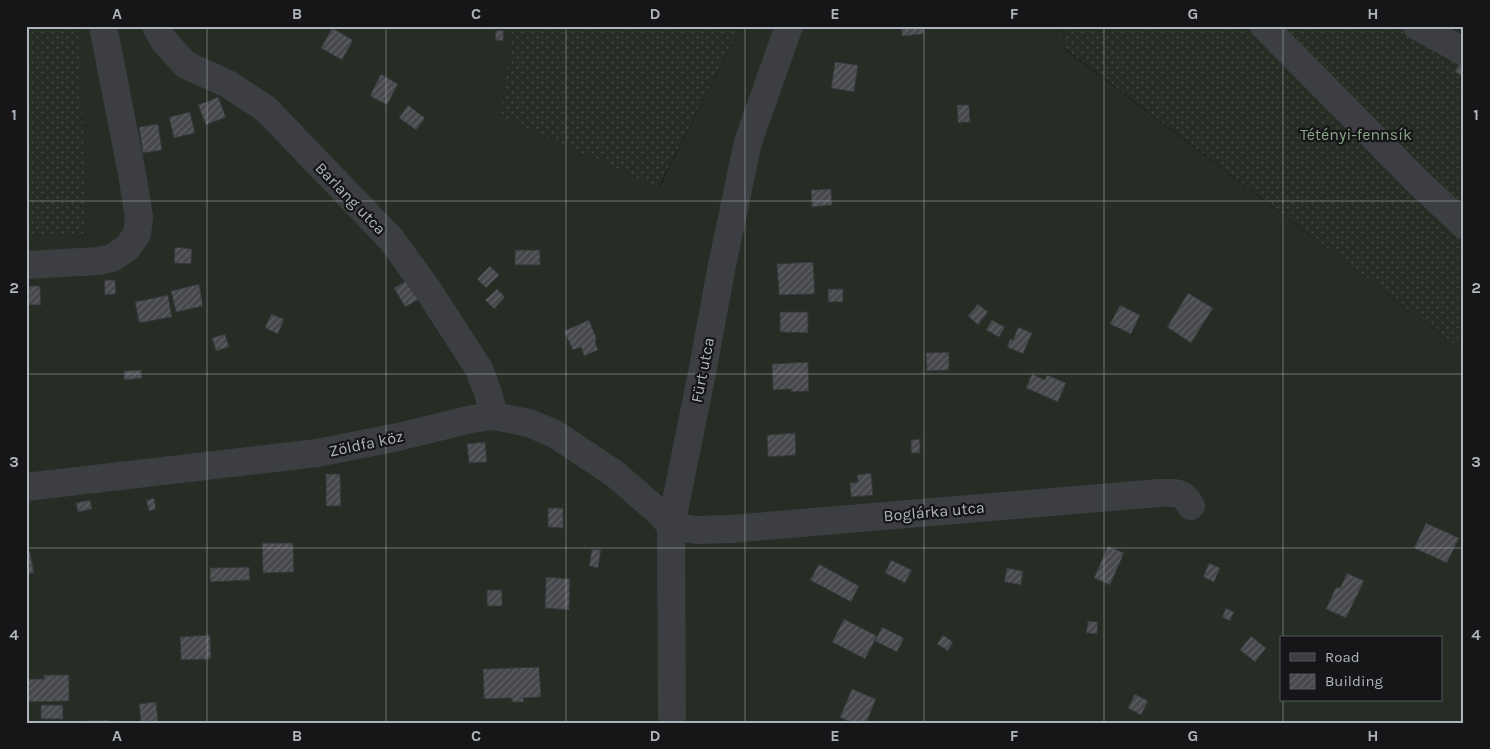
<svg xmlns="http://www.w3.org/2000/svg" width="1490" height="749" viewBox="0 0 1490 749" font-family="Karla,sans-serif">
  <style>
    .grass { fill: url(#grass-dots) }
    .garden { fill: #252d25; fill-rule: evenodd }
    .building { fill: url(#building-hatch); stroke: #353639 }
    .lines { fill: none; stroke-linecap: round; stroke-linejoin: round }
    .minor { stroke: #3c3e42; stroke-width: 28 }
    .grid { fill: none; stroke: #aeb5bc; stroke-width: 1; stroke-opacity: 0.55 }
    .labels { text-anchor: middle; stroke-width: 4.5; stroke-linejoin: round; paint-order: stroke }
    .park-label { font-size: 16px; fill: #8aa587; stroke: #161618 }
    .street-label { font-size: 16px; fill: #aeb5bc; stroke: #161618 }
    .neatline { fill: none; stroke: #aeb5bc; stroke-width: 2 }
    .grid-label { font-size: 16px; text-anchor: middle; font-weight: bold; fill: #aeb5bc }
  </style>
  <defs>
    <pattern id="grass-dots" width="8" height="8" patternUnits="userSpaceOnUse" patternTransform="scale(1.25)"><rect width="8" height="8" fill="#252d25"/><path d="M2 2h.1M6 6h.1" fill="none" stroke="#424943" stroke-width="1.8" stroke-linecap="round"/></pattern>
    <pattern id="building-hatch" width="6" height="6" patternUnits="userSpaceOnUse" patternTransform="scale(1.25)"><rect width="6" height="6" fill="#48494d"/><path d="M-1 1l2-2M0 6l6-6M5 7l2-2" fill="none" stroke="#606165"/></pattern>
  </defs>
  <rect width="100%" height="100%" fill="#1b1b1d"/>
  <g class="grass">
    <polygon points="26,26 87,26 123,237 26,247"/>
    <polygon points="394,26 741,26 658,188 495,114"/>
    <polygon points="1064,26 1464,26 1464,352 1063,47"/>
  </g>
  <path class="garden" d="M 80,26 L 513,26 L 501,116 L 659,188 L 741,26 L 1064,26 L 1063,48 L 1464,352 L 1464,723 L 26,723 L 26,235 L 86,233 ZM 1281,638 L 1441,638 L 1441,700 L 1281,700 Z"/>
  <g class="building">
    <polygon points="901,26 923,26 924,34 902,36"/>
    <polygon points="332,28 353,40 342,60 321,48"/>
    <polygon points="496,30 504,31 503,41 495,40"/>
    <polygon points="835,62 858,65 854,92 831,88"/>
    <polygon points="1461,62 1464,64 1464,72 1461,76 1455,71"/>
    <polygon points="381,74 398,84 387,105 370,96"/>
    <polygon points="218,97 226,117 206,125 198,105"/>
    <polygon points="408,105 425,118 416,130 399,118"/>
    <polygon points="957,105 969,105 970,122 958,123"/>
    <polygon points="190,112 195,133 174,138 169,117"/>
    <polygon points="158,124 162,150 143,153 139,127"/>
    <polygon points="831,189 832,205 812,207 811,190"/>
    <polygon points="175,247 192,249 191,264 174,263"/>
    <rect x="515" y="250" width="25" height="15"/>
    <polygon points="813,262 815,294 779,295 777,264"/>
    <polygon points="490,266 499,275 486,288 477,279"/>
    <polygon points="104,280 115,280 116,294 105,295"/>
    <polygon points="408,280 419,299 405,307 394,288"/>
    <polygon points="199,284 203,306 176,312 171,291"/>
    <polygon points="26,286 40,286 41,305 26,305"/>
    <polygon points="497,289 505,297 494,309 485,300"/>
    <rect x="828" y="289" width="15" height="13"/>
    <polygon points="1188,293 1213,308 1191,343 1167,327"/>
    <polygon points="168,295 172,317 139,323 135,302"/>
    <polygon points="978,304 988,312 978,325 968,316"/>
    <polygon points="1120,305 1140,315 1131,334 1110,324"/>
    <polygon points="780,312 808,312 808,333 780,332"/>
    <polygon points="271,314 284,319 278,334 265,328"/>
    <polygon points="589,320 597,340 595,341 598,350 584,356 581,347 573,350 564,331"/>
    <polygon points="992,320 1005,327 999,337 986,330"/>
    <polygon points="1018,327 1032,333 1023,354 1007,347 1010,339 1013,340"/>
    <polygon points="225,334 229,347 216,351 212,338"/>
    <polygon points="949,352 949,370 927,371 926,353"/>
    <polygon points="808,362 809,391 791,392 791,389 773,390 772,364"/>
    <polygon points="141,370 142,378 124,380 124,371"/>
    <polygon points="1032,374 1045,380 1047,375 1066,383 1058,402 1026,388"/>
    <polygon points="795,433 796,455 768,457 767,435"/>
    <polygon points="920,439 920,453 911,453 911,440"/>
    <polygon points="485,442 487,462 469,463 467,444"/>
    <polygon points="871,473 873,495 851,497 850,483 858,482 857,475"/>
    <polygon points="326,474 340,474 341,506 326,506"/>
    <polygon points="154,498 156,509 149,511 146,500"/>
    <polygon points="90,500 92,509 78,512 76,503"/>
    <polygon points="548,508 563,508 563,528 548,527"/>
    <polygon points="1426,523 1459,538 1447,563 1414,548"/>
    <polygon points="262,543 293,543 294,572 263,573"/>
    <polygon points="1108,546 1124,553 1110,585 1094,578"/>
    <polygon points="592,549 601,550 598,568 589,566"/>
    <polygon points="30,552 34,573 26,574 26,553"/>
    <polygon points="891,560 912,570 905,583 885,573"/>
    <polygon points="1209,563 1220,568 1214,582 1203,577"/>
    <polygon points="819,564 859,586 851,602 810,580"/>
    <polygon points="249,567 250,580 210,582 210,568"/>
    <polygon points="1007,568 1023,571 1021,585 1004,582"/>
    <polygon points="1347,573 1364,581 1346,618 1326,609 1336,587 1340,588"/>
    <polygon points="546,577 570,579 569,610 545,608"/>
    <rect x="487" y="590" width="15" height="16"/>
    <polygon points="1226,608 1234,612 1230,621 1222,617"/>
    <polygon points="844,619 877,636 865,659 832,642"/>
    <polygon points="1088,621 1098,622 1097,634 1086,633"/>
    <polygon points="882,627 904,638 897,652 875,641"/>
    <polygon points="210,635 211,659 181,660 180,637"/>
    <polygon points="943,635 953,642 948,651 937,644"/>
    <polygon points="1251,636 1266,648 1255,662 1240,650"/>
    <polygon points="539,667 541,697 523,698 524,702 512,702 512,698 484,699 483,669"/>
    <polygon points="44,675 69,675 69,701 26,702 26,679 44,679"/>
    <polygon points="852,689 876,699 866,723 852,723 840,717"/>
    <polygon points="1135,694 1148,701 1141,715 1128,708"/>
    <polygon points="156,702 158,723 141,723 139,704"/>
    <rect x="41" y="705" width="22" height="14"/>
    <polygon points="109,720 109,723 82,723 82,721"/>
  </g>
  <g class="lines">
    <g class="minor">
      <polyline points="156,26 164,41 186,65 228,84 266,109 391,239 428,290 479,369 488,393 494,416"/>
      <polyline points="1264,26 1417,181 1464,225"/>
      <polyline points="1417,26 1464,52"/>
      <polyline points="26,265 99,261 112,258 127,248 137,234 139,217 132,174 103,26"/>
      <polyline points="26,487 317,453 398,437 472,419 494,416 529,423 555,434 615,474 661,514 671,526"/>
      <path d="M 671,526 L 697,530 L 731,529 L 1158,493 C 1173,493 1183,490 1191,506"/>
      <polyline points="672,723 671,526 702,373 721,270 748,142 789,26"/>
    </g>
  </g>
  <path class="grid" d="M 207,26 L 207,723M 386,26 L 386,723M 566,26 L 566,723M 745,26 L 745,723M 924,26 L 924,723M 1104,26 L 1104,723M 1283,26 L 1283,638M 26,201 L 1464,201M 26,374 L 1464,374M 26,548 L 1464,548M 1283,700 L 1283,723"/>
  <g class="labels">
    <g class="park-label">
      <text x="1356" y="140">Tétényi-fennsík</text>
    </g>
    <g class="street-label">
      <text transform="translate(351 198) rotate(46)" y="6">Barlang utca</text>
      <text transform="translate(702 370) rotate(-79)" y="6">Fürt utca</text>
      <text transform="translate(366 443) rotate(-12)" y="6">Zöldfa köz</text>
      <text transform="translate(934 511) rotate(-5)" y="6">Boglárka utca</text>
    </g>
  </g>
  <rect width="1490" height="749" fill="none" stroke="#161618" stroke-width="55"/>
  <rect x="1280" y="636" width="162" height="65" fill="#161618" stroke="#53565a"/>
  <rect x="1290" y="653" width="25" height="8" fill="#3c3e42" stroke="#53565a"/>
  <text x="1325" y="662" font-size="15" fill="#aeb5bc">Road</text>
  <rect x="1290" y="674" width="25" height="15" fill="url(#building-hatch)" stroke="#53565a"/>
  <text x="1325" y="686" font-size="15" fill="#aeb5bc">Building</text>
  <rect x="28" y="28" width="1434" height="694" class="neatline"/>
  <g class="grid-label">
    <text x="117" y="19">A</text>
    <text x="297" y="19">B</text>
    <text x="476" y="19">C</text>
    <text x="655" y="19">D</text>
    <text x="835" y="19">E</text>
    <text x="1014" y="19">F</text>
    <text x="1193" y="19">G</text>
    <text x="1373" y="19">H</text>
    <text x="14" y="120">1</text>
    <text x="1476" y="120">1</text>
    <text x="14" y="293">2</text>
    <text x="1476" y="293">2</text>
    <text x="14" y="467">3</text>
    <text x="1476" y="467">3</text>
    <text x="14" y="640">4</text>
    <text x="1476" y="640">4</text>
    <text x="117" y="741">A</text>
    <text x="297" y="741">B</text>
    <text x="476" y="741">C</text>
    <text x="655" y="741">D</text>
    <text x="835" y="741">E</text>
    <text x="1014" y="741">F</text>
    <text x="1193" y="741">G</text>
    <text x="1373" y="741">H</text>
  </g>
</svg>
